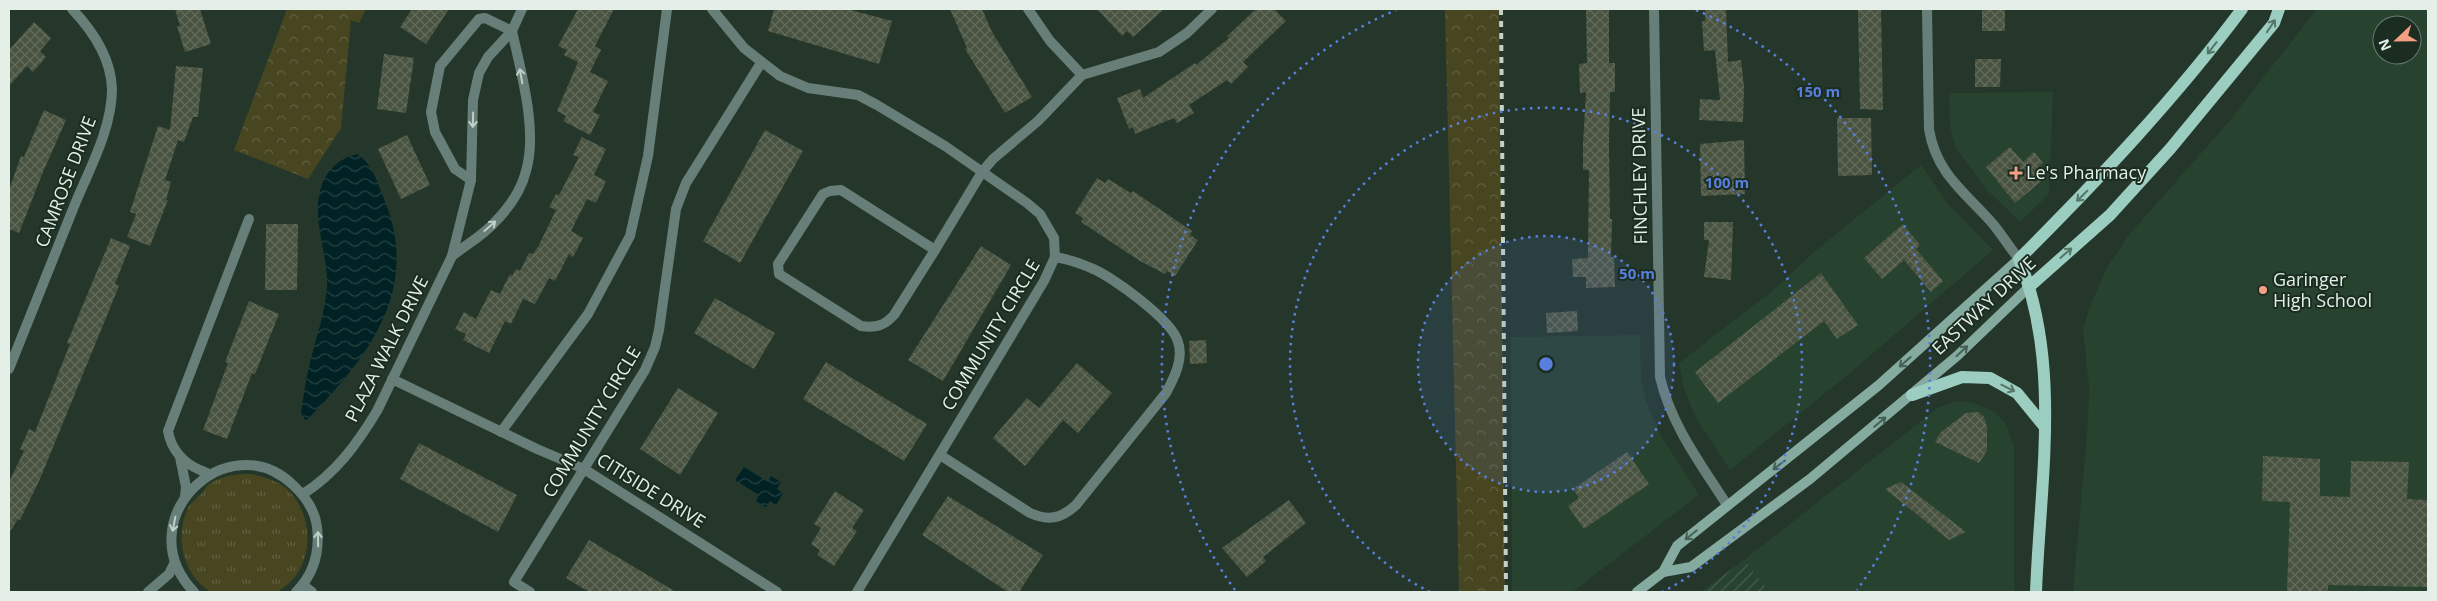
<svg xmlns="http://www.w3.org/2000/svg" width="2437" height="601" viewBox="0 0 2437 601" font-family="'Open Sans',sans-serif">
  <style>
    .built { fill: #284230; fill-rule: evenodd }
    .industrial { fill: url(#industrial-furrows) }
    .grass { fill: url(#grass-tufts) }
    .forest { fill: url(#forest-crowns) }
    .water { fill: url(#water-waves) }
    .building { fill: url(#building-cross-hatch) }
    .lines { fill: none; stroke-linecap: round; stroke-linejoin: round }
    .minor { stroke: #687f79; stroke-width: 10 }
    .secondary { stroke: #85aba1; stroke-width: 10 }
    .primary { stroke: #9bcdc0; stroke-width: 12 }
    .rail { stroke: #c4d1c8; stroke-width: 4; stroke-dasharray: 6 6; stroke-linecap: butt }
    .oneway { stroke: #547568 }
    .oneway2 { stroke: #bfcec6 }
    .oneway3 { stroke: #455f54 }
    .ring { fill: none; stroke: #597fdc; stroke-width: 2.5; stroke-dasharray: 2.5 5 }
    .poi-dot { fill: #f39f84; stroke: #1a2d20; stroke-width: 2 }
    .labels { text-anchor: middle; stroke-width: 4; stroke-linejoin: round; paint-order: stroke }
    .poi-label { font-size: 18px; fill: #e4f0e7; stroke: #1a2d20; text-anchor: start }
    .street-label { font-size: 18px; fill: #e4f0e7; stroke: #1a2d20 }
    .centre { fill: #597fdc; stroke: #1a2d20; stroke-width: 2.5 }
    .ring-label { font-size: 15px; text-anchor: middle; font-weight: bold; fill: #597fdc; stroke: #1a2d20; stroke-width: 4; stroke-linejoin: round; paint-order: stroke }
  </style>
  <defs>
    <pattern id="industrial-furrows" width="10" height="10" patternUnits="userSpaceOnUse" patternTransform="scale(1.25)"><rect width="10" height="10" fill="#284230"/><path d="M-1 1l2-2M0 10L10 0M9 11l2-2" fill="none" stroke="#475e4e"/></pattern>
    <pattern id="grass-tufts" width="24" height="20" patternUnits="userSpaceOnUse" patternTransform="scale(1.25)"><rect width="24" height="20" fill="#474620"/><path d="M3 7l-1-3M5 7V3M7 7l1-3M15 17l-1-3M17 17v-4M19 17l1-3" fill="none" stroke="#616140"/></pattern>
    <pattern id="forest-crowns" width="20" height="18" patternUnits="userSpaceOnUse" patternTransform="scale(1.25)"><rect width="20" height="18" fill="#474620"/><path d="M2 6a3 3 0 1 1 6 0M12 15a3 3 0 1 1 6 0" fill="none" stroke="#616140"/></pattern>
    <pattern id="water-waves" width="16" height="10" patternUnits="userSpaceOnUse" patternTransform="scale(1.25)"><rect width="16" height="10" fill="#002224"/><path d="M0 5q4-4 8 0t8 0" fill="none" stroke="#254244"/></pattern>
    <pattern id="building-cross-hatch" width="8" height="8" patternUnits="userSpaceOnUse" patternTransform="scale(1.25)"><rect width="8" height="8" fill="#495340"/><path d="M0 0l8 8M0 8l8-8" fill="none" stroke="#636c5c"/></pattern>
  </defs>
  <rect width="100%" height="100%" fill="#24372a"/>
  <g class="built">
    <path d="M 2317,9 L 2428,9 L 2428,592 L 2073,592 L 2088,422 L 2089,386 L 2083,329 L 2089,309 L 2105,271 L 2128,236 L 2226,125 ZM 2382,25 L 2412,25 L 2412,55 L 2382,55 Z"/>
    <polygon points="2053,92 2049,194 2020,222 1985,188 1956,148 1950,126 1949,93"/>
    <polygon points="1921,165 1948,204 1993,250 1850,373 1730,470 1695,416 1684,389 1679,363 1776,288 1814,252"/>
    <polygon points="1640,335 1641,379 1646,401 1661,436 1699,495 1572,592 1512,592 1511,337"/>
    <polygon points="1955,402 1972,402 1995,412 2006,424 2014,448 2014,592 1770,592 1744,560 1939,407"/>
  </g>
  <polygon class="industrial" points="1744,560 1770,592 1701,592"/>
  <path class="grass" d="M 252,474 C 266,478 280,481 290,492 C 317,521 313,575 276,592 L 212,592 C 183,577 174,536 188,508 C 191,503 197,498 201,494 C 204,490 207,485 211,483 C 224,475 238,474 252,474 Z"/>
  <g class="forest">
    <polygon points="287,9 366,9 359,23 351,20 341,128 308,179 234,150"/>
    <polygon points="1445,9 1499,9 1505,592 1459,592"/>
  </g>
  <g class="water">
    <path d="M 357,154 C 373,164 377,182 384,199 C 422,290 368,357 307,420 L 304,419 L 301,412 C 304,397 305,382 309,367 C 315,340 326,312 327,284 C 328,252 309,213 323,182 C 330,166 342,158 357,154 Z"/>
    <polygon points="744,467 768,482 771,476 781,482 777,489 783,493 776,505 770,501 766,507 756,501 759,495 735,480"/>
  </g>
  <g class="building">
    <polygon points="175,9 200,9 211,44 185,52 177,26 180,26"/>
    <polygon points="412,9 449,9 426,44 400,27"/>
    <polygon points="578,9 614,9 595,46 601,50 590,72 608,81 593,112 600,115 590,135 563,121 566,116 557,111 578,62 564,55 567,50 558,46"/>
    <polygon points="774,9 847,9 892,21 879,64 768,31"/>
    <polygon points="950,9 982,9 992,32 1032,97 1005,113 965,49 967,48"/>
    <polygon points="1097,9 1164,9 1133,37 1127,31 1122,36"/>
    <polygon points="1256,9 1274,9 1286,21 1243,62 1248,67 1231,84 1227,80 1189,105 1194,113 1177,123 1174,118 1135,134 1133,127 1129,129 1117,98 1140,89 1143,98 1195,63 1196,65 1229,38 1227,36"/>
    <polygon points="1586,9 1609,9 1609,63 1615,63 1615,92 1610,92 1609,144 1610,219 1612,219 1611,257 1614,257 1615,287 1586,288 1586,277 1573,277 1572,259 1588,258 1589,170 1583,170 1583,144 1586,92 1580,93 1579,64 1587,63"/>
    <polygon points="1705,9 1726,9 1728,62 1741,60 1744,87 1743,122 1699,120 1700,99 1720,100 1715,50 1704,51 1702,21 1705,21"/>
    <polygon points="1858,9 1881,9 1883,110 1860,109"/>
    <rect x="1982" y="9" width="23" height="22"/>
    <polygon points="34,22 51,38 40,51 46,57 33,72 27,66 9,86 9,50"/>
    <polygon points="384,54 414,58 406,113 377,109"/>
    <polygon points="1975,59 2001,59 2000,87 1975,87"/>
    <polygon points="176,66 203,68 198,117 193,117 184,142 178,140 165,180 171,182 166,200 168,200 150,246 127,237 136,214 130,212 158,126 170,130"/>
    <polygon points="44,110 66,120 43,172 19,233 9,229 9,190 21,156 24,157"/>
    <polygon points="1837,118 1871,118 1872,175 1838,176"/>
    <polygon points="765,130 803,151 740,263 703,241"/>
    <polygon points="407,135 430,185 401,199 378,149"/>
    <polygon points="582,137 606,149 594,175 606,181 596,203 587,199 571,231 583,238 573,257 569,254 555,281 549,278 535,304 523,299 511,324 505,321 489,353 463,340 466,334 455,329 464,312 476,319 491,290 500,294 510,274 512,276 516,269 520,271 529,253 533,254 538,247 556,210 549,207 556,194 559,195 579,157 573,155"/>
    <polygon points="1744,140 1745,194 1701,196 1700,144"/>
    <polygon points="2010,147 2023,162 2034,152 2043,163 2037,168 2045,178 2015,203 1986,167"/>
    <polygon points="1097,178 1105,183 1108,179 1131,193 1133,191 1192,231 1190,235 1198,240 1175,276 1167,271 1165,274 1140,261 1081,222 1083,218 1075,213"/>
    <polygon points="1704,222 1733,222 1731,280 1704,277 1709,240 1704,240"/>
    <polygon points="266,224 298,224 297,290 265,290"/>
    <polygon points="1903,224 1920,245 1916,249 1943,281 1931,292 1904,260 1882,279 1864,258"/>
    <polygon points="111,238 130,246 115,284 119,286 40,479 20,520 18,519 9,533 9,482 24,451 20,449 29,429 35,432 70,344 67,343"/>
    <polygon points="981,246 1011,265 943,381 908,360"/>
    <polygon points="1821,273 1858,325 1837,339 1824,321 1718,403 1695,372"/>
    <polygon points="715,298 775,333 754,369 694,333"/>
    <polygon points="249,301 279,314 255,374 252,373 227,439 203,430 228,363 225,362"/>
    <polygon points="1577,311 1578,331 1547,333 1546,313"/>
    <polygon points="1206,340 1207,363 1190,364 1189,341"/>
    <polygon points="826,362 927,424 904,461 803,399"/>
    <polygon points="1077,363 1112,393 1078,433 1063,420 1025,466 993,438 1027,398 1039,408"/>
    <polygon points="678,388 718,413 680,475 640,449"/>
    <polygon points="1978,412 1984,417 1987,427 1987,451 1979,463 1935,442 1941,432 1966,413"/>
    <polygon points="419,443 517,495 498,532 400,479"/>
    <polygon points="1627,452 1649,484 1584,529 1568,506 1579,498 1573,489"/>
    <polygon points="2263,456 2320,459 2320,496 2350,497 2351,461 2409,462 2407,499 2428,500 2428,587 2328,585 2328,592 2287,592 2290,502 2262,501"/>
    <polygon points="1901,482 1966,532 1949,540 1885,489"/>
    <polygon points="835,491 864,510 852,528 857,531 834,566 817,555 820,550 811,544 821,528 814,524"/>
    <polygon points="948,496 1043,555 1019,592 1008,592 922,535"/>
    <polygon points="1289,500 1306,523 1263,557 1266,561 1247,577 1222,548"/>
    <polygon points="589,540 676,592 589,592 566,578"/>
  </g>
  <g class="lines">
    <g class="minor">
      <polyline points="712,9 744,48 780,76 808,88 858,95 877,105 945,146 1027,203 1040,214 1054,238 1055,257 1044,281 857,592"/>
      <polyline points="1028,9 1050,41 1082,75"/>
      <path d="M 1654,9 L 1660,377 C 1671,425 1701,464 1727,505"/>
      <path d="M 1927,9 L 1929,129 C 1936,174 1966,193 1993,224 C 2002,235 2010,248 2019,259"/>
      <polyline points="1082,75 1159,52 1187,33 1212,9"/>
      <polyline points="471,180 455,169 435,132 431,112 440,66 479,19 485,18 512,31"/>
      <path d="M 841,190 L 935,250 L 894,315 C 884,326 876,328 861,326 L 779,274 L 778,264 L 823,194 L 830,191 Z"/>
      <polyline points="935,250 982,172 993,159 1038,121 1082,75"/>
      <path d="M 452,256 C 466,245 482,236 494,223 C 508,209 521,191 526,171 C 538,131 521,72 512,31"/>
      <path d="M 9,369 C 31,314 53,259 75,204 C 90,168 112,128 112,89 C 111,57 93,31 72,9"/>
      <polyline points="392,379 537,449 584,469 777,592"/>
      <polyline points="501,432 588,314 630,236 648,156 667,9"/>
      <path d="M 940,455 L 1030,513 C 1048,521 1061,519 1076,505 L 1166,393 C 1174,378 1184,359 1178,342 C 1173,321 1112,276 1091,268 C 1080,263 1067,259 1055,257"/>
      <polyline points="180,457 186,487 185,497"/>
      <path d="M 210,475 C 207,472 204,472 200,470 C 183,463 171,449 168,431 L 249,219"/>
      <path d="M 303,494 C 336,473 357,444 377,411 L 452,256 L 471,180 L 473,100 L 479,73 L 488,57 L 512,31 L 522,9"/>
      <polyline points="303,585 312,592"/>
      <polyline points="148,592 169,574 175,562"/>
      <path d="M 194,592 C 126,521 227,422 293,485 C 305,496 315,510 317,527 C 320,552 314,574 296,592"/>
      <polyline points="530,592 514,582 645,370 655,347 659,330 676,209 686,183 761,63"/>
    </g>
    <g class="secondary">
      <polyline points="1663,572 1691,567 1810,479 1957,356 2030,286"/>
      <polyline points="1637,592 1663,572 1677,546 1879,385 2019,259"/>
    </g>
    <g class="primary">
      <polyline points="2030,286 2110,215 2170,149 2274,23 2279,9"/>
      <polyline points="1912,395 1962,377 1990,378 2017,393 2044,426"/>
      <path d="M 2036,592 C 2040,483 2062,363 2019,259 C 2098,180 2175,99 2242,9"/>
    </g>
    <polyline class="rail" points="1501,9 1506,592"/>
  </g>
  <defs><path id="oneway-shaft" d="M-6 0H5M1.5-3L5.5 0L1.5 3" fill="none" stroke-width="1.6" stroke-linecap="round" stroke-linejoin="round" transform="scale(1.25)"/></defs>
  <g class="oneway">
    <use href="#oneway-shaft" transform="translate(2271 26) rotate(-56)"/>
    <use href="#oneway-shaft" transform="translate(2212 48) rotate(128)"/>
    <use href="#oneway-shaft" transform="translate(2082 196) rotate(135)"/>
    <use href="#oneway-shaft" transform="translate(2066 253) rotate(-41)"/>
    <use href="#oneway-shaft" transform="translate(2008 388) rotate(27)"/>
  </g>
  <g class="oneway2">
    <use href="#oneway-shaft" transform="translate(521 76) rotate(-100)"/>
    <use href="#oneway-shaft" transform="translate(473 120) rotate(91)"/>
    <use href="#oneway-shaft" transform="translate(490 226) rotate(-41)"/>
    <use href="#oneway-shaft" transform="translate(174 524) rotate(101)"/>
    <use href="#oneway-shaft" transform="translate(318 539) rotate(-91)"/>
  </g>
  <g class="oneway3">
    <use href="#oneway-shaft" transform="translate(1962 351) rotate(-43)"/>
    <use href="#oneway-shaft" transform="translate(1905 362) rotate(139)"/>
    <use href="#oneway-shaft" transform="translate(1880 422) rotate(-40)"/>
    <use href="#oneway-shaft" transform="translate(1779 465) rotate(143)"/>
    <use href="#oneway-shaft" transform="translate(1691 535) rotate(141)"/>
  </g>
  <circle cx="1546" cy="364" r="128" fill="#597fdc" fill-opacity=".12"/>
  <g class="ring">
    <circle cx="1546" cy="364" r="128"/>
    <path d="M1430 592A256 256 0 1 1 1662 592"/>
    <path d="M1235 590A385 385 0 0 1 1396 10M1696 10A385 385 0 0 1 1857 590"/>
  </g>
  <g class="poi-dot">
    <path d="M2013.5 165.5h5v5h5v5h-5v5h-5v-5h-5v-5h5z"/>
    <circle cx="2263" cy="290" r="5"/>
  </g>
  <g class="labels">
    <g class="poi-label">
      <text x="2026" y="179">Le's Pharmacy</text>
      <text x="2273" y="286">Garinger<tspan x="2273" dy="21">High School</tspan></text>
    </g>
    <g class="street-label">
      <text transform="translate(1640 176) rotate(-91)" y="6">FINCHLEY DRIVE</text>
      <text transform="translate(66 182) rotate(-69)" y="6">CAMROSE DRIVE</text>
      <text transform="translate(1984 306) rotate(-43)" y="6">EASTWAY DRIVE</text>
      <text transform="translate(991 335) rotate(-59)" y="6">COMMUNITY CIRCLE</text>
      <text transform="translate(387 349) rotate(-63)" y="6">PLAZA WALK DRIVE</text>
      <text transform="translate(592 422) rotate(-59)" y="6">COMMUNITY CIRCLE</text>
      <text transform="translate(651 491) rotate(32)" y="6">CITISIDE DRIVE</text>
    </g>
  </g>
  <circle cx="1546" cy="364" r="8" class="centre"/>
  <g class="ring-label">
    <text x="1818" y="97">150 m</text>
    <text x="1727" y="188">100 m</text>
    <text x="1637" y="279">50 m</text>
  </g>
  <rect width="2437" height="601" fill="none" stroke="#e4f0e7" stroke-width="20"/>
  <g transform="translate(2397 40) rotate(248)"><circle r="24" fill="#1a2d20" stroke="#6b7b70"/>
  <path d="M0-4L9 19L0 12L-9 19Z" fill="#f39f84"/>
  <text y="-8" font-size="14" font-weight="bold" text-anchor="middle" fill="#e4f0e7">N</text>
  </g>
</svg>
